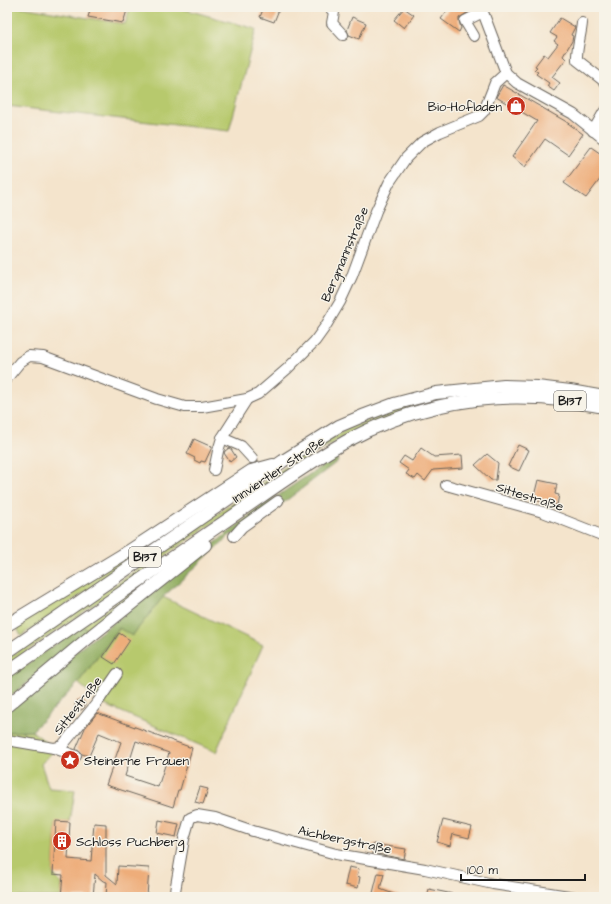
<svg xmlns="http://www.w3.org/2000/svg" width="611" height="904" viewBox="0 0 611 904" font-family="'Architects Daughter',sans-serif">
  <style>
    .green { fill: #b7c96d; stroke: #6a7244 }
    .forest { fill: #91ad60; stroke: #56643e }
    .building { fill: #eead7a; fill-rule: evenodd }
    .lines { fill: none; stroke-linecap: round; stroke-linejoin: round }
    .minor-tunnel { stroke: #c9bca9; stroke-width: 10; stroke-dasharray: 10 5; stroke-linecap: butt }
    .minor-casing { stroke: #68625a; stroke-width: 12 }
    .major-casing { stroke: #68625a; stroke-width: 14 }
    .minor { stroke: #fff; stroke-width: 10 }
    .major { stroke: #fff; stroke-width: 12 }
    .labels { text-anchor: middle; stroke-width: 3; stroke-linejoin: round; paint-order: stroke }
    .shield { fill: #f7f3e8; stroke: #5e5c59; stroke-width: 1 }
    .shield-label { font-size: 12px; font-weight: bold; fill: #1c1c1c }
    .poi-label { font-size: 13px; fill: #1c1c1c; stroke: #f7f3e8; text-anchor: start }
    .street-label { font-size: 13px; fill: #1c1c1c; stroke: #f7f3e8 }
  </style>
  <rect width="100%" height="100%" fill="#f7f3e8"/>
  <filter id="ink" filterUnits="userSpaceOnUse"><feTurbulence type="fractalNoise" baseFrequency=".025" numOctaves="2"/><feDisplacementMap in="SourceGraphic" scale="8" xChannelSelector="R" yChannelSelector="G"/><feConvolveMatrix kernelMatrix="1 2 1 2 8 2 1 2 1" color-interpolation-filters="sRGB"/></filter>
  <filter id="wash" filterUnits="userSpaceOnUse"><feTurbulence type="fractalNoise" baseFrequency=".012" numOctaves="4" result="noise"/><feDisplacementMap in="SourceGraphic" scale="16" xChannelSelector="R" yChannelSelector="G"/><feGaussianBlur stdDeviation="0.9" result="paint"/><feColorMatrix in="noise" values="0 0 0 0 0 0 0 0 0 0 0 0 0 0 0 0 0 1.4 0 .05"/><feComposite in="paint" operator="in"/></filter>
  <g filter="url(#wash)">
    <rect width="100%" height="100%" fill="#f4e4cc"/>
    <g class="green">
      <polygon points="7,7 21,7 125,24 130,7 176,7 256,29 229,131 7,106"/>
      <polygon points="489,392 356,430 310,456 7,665 7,659 307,452 353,426 398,409 444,397"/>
      <polygon points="214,504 21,636 15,624 126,556"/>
      <polygon points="178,559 89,633 83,625"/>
      <polygon points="163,597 263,645 216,752 103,704 78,683 120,628 132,636"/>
      <polygon points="32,731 55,749 41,764 49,788 75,790 70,822 56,822 53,874 62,884 61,897 7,897 7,732"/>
    </g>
    <g class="forest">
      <polygon points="335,457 338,461 245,532 230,535 163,597 132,636 119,628 78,683 32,731 7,732 7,705 176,574 258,509"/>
      <polygon points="83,625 89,633 7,699 7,678"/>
    </g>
    <g id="blocks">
      <g class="building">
        <polygon points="91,7 109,9 110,7 128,7 123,23 88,17"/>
        <polygon points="264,7 280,7 274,22 260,17"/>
        <polygon points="450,7 472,7 467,13 459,18 459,21 461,28 459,32 441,19"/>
        <polygon points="404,8 414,15 404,28 394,20"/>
        <polygon points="352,17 366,23 359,39 349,35 347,30"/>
        <polygon points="560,18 575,27 571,35 573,36 572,41 563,56 566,59 552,77 560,83 554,91 547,86 549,83 536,74 538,72 534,70 537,67 535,66 544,54 548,57 558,44 554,41 557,37 550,33"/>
        <polygon points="503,85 565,121 583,134 568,155 545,139 525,167 512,157 537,121 496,97"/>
        <polygon points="591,147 604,156 604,174 586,198 564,183"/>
        <polygon points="194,439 212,447 205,462 201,461 200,463 194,460 195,458 187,454"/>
        <polygon points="518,445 529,450 519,471 508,466"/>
        <polygon points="229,448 231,449 236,457 230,462 224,453 225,451"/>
        <polygon points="421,448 434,457 462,455 463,468 433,470 425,481 418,475 415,479 406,474 409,470 399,463 404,456 412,461"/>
        <polygon points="487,454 498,463 496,480 491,480 475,465"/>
        <polygon points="538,480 557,484 555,494 559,495 557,505 533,500"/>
        <polygon points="119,633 130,640 114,664 103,657"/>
        <circle cx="80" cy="705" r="5"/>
        <path d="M 97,713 L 192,748 L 180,790 L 178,790 L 173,807 L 106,785 L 121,742 L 99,733 L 89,756 L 82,754 L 76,749 L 85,728 ZM 136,741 L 169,753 L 158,787 L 125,776 Z"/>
        <polygon points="200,787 208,789 203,804 195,802"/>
        <polygon points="159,820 179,824 176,837 157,833"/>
        <polygon points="443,820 472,827 469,838 453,834 450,846 437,842"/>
        <polygon points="56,821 70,822 68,859 91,861 94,823 106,824 106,875 117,884 118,866 149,868 147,897 106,897 107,882 103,881 95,874 93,897 61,897 63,875 53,874"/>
        <polygon points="373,844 406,849 404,859 372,853"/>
        <polygon points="349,867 359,869 357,876 360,877 358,888 345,885"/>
        <polygon points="378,873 384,874 380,889 399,896 399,897 372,897"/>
        <polygon points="429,889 453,894 453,897 427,897"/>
      </g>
    </g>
  </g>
  <g filter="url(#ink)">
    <use href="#blocks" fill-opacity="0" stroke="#68625a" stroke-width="1"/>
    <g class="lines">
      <polyline class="minor-tunnel" points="252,458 278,501"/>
      <g class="minor-casing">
        <g id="minor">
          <polyline points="329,7 334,12 332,23 343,35"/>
          <polyline points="481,7 506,73 517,83 573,114 604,139"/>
          <path d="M 582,23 C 581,35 576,50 577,60 L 604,81"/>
          <polyline points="474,36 465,21 483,12"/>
          <polyline points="593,131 604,112"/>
          <polyline points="7,378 20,362 29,356 43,357 157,399 185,407 202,407 247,399 258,394 287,369 315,341 325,327 340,302 352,276 376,211 389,183 406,158 422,142 440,132 479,116 484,111 495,83 506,73"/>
          <polyline points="222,438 241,446 252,458"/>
          <polyline points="214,470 218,451 222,438 247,399"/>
          <polyline points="446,485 543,512 604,536"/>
          <polyline points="234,536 242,527 278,501"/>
          <polyline points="7,740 48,747 54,748 62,746 97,703 117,674"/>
          <polyline points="54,748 76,756"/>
          <polyline points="174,897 184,839 190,818 197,815 215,818 253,831 336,854 425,869 493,884 575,897"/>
        </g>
      </g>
      <g class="major-casing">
        <g id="major">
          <polyline points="7,625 129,551 251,471 273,465"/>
          <polyline points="7,652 283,461 339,426 365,415 394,404 436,393 504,386 537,387 570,391 604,397"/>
          <path d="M 7,672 C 75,625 143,578 211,531 C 256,501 300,467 347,441 C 403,410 473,394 537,398 C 560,399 582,403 604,407"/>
          <polyline points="7,706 92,635 205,545"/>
        </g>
      </g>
      <use href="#minor" class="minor"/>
      <use href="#major" class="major"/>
    </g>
  </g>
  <defs>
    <g id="shop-disc" transform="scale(1)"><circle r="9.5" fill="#c8321e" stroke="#f7f3e8"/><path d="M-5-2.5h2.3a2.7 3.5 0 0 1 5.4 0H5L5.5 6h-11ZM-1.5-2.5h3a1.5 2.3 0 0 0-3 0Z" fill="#fff"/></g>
    <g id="sight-disc" transform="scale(1)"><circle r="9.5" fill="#c8321e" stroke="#f7f3e8"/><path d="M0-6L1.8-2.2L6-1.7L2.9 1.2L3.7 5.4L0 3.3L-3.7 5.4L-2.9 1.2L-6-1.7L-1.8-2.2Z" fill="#fff"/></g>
    <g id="building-disc" transform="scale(1)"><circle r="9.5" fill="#c8321e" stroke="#f7f3e8"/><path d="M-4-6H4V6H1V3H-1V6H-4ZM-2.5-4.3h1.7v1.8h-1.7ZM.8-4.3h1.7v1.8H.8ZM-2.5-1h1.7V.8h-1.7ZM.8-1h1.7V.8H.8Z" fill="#fff"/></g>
  </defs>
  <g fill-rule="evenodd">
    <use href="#shop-disc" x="516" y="106"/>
    <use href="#sight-disc" x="70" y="760"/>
    <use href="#building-disc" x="62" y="841"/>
  </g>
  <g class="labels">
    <g class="shield">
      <rect x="554" y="391" width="32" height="20" rx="3"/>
      <rect x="129" y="547" width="32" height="20" rx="3"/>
    </g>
    <g class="shield-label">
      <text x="570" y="405">B137</text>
      <text x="145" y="561">B137</text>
    </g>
    <g class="poi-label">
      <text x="502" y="111" text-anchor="end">Bio-Hofladen</text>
      <text x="84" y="765">Steinerne Frauen</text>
      <text x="76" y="846">Schloss Puchberg</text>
    </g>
    <g class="street-label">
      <text transform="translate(344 254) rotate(-67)" y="5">Bergmannstraße</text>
      <text transform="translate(278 469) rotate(-34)" y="5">Innviertler Straße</text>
      <text transform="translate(530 496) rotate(17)" y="5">Sittestraße</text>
      <text transform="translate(77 705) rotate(-52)" y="5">Sittestraße</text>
      <text transform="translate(345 839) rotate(12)" y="5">Aichbergstraße</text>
    </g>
  </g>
  <rect width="611" height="904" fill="none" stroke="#f7f3e8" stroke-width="24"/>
  <path d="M461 874v6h124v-6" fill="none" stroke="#1c1c1c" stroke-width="2"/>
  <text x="467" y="874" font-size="12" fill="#1c1c1c" stroke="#f7f3e8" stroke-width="3" paint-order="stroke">100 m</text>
</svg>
